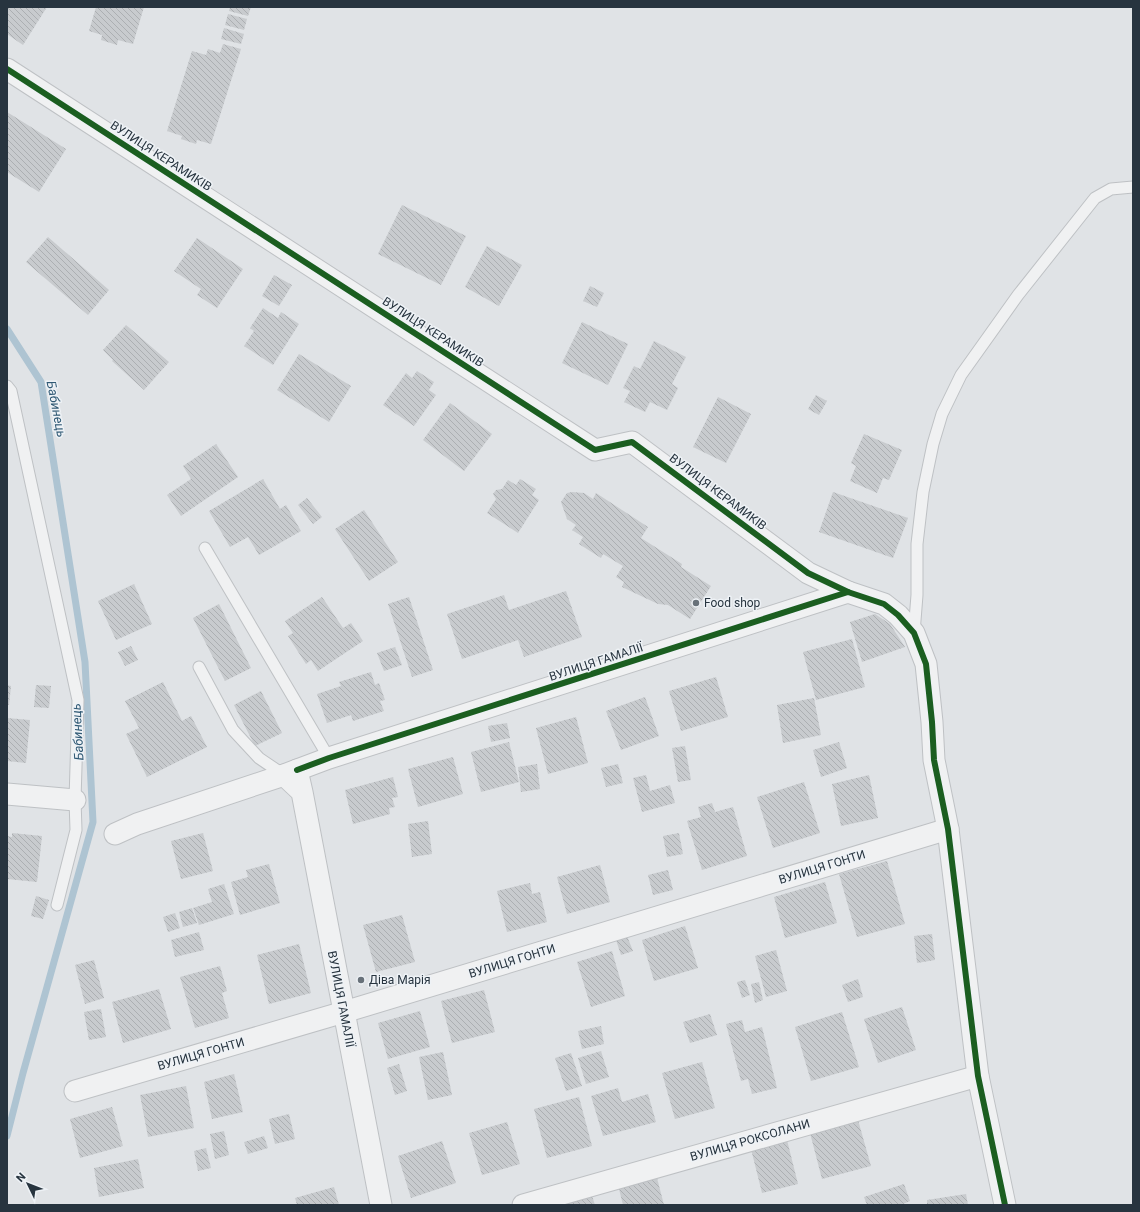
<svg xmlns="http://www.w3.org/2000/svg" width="1140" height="1212" viewBox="0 0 1140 1212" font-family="Roboto,sans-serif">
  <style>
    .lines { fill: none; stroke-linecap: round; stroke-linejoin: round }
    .stream { stroke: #aec4d2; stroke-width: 7 }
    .building { fill: url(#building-back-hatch) }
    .service-casing { stroke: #bec1c4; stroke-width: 13 }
    .minor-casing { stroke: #bec1c4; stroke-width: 23 }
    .service { stroke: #f0f1f2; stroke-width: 11 }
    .minor { stroke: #f0f1f2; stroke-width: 21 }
    .cycleway-casing { stroke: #eef2f6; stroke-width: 8 }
    .cycleway { stroke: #1b5e20; stroke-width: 6 }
    .poi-dot { fill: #687179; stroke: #eef2f6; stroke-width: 1.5 }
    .labels { text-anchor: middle; stroke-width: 3; stroke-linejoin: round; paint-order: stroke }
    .street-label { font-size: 12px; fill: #27343f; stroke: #eef2f6 }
    .poi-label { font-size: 12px; fill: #27343f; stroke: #eef2f6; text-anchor: start }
    .water-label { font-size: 13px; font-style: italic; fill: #305974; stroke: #eef2f6 }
  </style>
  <defs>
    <pattern id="building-back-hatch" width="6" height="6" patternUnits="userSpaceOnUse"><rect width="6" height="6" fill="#c8cbce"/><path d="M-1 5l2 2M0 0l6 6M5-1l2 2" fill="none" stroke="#acafb2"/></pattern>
  </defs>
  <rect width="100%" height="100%" fill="#e0e3e6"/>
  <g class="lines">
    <polyline class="stream" points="7,329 41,382 85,662 93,822 23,1073 7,1136"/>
  </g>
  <g class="building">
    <polygon points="7,7 47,7 23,45 7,34"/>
    <polygon points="96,7 144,7 133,44 118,40 117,45 101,40 102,35 89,31"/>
    <polygon points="230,7 251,7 248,16 229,11"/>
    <polygon points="228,14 247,19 244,30 225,25"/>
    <polygon points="224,28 244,34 241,44 221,39"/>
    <polygon points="223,44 241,49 211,144 197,140 196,144 181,139 182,136 167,131 192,51 206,55 208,49 220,53"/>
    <polygon points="7,112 66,149 39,192 7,172"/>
    <polygon points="402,205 466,236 441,285 378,254"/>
    <polygon points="48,237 109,290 88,315 26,262"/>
    <polygon points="197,238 243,269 217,308 197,295 201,289 174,271"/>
    <polygon points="487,246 522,265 499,306 465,287"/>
    <polygon points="274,275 292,285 279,306 262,296"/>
    <polygon points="590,286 604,293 597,307 583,301"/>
    <polygon points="263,308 278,318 281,312 299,324 273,365 244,346 254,331 250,328"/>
    <polygon points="582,322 628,344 608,385 562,363"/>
    <polygon points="126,325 169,362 144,390 112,361 113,360 103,350"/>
    <polygon points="654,341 686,357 672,384 678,388 667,410 650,402 645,412 624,402 630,391 623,388 634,366 640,369"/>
    <polygon points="299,354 351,386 329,422 277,390"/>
    <polygon points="417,371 434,382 429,390 436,395 414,426 383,405 406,373 412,378"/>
    <polygon points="816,395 827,401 819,415 808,409"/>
    <polygon points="718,397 751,414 726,463 693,447"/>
    <polygon points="450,403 492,434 464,471 423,440"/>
    <polygon points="864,434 902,450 889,480 883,478 877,493 850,481 856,466 851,463"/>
    <polygon points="216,444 238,477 181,516 167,495 191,479 183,466"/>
    <polygon points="263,479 280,509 286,505 301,531 259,555 248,537 230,547 209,511"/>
    <polygon points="520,479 536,489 532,495 539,500 518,533 487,513 496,499 493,494 496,490 502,489 508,480 516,485"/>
    <polygon points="572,492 584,493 593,499 596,493 648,527 641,538 682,564 681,567 711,586 690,619 668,605 658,604 622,587 624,582 616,577 623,566 603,554 601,558 579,544 583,537 572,530 576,525 567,519 561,502 567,493"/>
    <polygon points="833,492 908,518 893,558 819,532"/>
    <polygon points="307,498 322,517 313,524 298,505"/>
    <polygon points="364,510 398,562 369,581 335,529"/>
    <polygon points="134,584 152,624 116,640 98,601"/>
    <polygon points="566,591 582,637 524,657 518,640 462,659 447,614 504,595 509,610"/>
    <polygon points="322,597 343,628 351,623 363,641 318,671 311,660 306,664 288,636 293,633 285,621"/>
    <polygon points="409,597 433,670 412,677 388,604"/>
    <polygon points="219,604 251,668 225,681 193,618"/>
    <polygon points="875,614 890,624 905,647 862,662 850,622"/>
    <polygon points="852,639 865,687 816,700 803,652"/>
    <polygon points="131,646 138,660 125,666 118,652"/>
    <polygon points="395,647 402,665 384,671 377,653"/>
    <polygon points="371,672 375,685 379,683 385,700 380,701 384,711 353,721 351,715 327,723 317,694 341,686 339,682"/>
    <polygon points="716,677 728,717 681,731 669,691"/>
    <polygon points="163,682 182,721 191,716 207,747 147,777 126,734 139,728 125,701"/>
    <polygon points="7,685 11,686 9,705 7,704"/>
    <polygon points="36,685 51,686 49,708 34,707"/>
    <polygon points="261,691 282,733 255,746 234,705"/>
    <polygon points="645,697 659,736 621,750 606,711"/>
    <polygon points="814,698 821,735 783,743 777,705"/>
    <polygon points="576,717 588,763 548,774 536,728"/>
    <polygon points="7,718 30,720 26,763 7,761"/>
    <polygon points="507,723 510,738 491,742 488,726"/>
    <polygon points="509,742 519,782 481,792 471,752"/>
    <polygon points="839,742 847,768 821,777 813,750"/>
    <polygon points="685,746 691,780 678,782 672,748"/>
    <polygon points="453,757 463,794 418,807 408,769"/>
    <polygon points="537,764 540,789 521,792 518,767"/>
    <polygon points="618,764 623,783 606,787 601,768"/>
    <polygon points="646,775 650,791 670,785 675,803 642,812 633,778"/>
    <polygon points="869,775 878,818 841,826 832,784"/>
    <polygon points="393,777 398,797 392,798 395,807 389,808 390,814 353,824 345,790"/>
    <polygon points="804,782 820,833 773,848 757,797"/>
    <polygon points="712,803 715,812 733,807 747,856 702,870 687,821 701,817 698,807"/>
    <polygon points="428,821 432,854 412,857 408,824"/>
    <polygon points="12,833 42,836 37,882 7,879 7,836 12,837"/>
    <polygon points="203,833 213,871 181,879 171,841"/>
    <polygon points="679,833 683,854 667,857 663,836"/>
    <polygon points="887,861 905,924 857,937 839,874"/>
    <polygon points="269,864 280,903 240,915 231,882 248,877 246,870"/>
    <polygon points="600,865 610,902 567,914 557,877"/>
    <polygon points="668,870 673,890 653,895 648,875"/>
    <polygon points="825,882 837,923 785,938 774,897"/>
    <polygon points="530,883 532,894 540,892 547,922 507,932 497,891"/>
    <polygon points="224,884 234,914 199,925 193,908 212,902 208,889"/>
    <polygon points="36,896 49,900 43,919 31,916"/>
    <polygon points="192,908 197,923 183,927 179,912"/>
    <polygon points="175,913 180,928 168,932 163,917"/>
    <polygon points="402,915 415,962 376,972 363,925"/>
    <polygon points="685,926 698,968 654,981 642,940"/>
    <polygon points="199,932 204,950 175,957 171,940"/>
    <polygon points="932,934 935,960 917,963 914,936"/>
    <polygon points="627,936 633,951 621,955 616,940"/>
    <polygon points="299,944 311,993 269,1004 257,955"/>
    <polygon points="776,950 787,991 766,997 755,956"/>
    <polygon points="612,951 625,996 591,1007 577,962"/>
    <polygon points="94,960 104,998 85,1004 75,965"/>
    <polygon points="220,966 227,991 222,993 229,1018 195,1028 180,977"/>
    <polygon points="858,979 863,997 848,1002 842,985"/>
    <polygon points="745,980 750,995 742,998 737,982"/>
    <polygon points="759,982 763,1000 755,1003 751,984"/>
    <polygon points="159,989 171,1029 123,1043 112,1002"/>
    <polygon points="484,990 495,1032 452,1043 441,1001"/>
    <polygon points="902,1007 916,1050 878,1063 864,1019"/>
    <polygon points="101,1009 106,1037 89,1040 84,1012"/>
    <polygon points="420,1011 430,1047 388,1059 378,1023"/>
    <polygon points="842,1012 859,1067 811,1081 795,1027"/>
    <polygon points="710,1014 717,1035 690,1043 683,1022"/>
    <polygon points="742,1020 745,1032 762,1027 777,1088 752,1094 748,1079 741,1081 726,1024"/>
    <polygon points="601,1026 604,1044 582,1049 578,1031"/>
    <polygon points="601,1051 609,1077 586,1084 578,1058"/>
    <polygon points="443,1052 452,1095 428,1100 419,1057"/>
    <polygon points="571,1053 582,1086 566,1091 555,1058"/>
    <polygon points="702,1062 715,1108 675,1119 662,1073"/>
    <polygon points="399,1064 407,1091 395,1095 387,1068"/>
    <polygon points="234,1074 243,1112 212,1119 204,1082"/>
    <polygon points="186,1086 194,1128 148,1137 140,1095"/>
    <polygon points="618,1088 622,1102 648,1094 656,1122 603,1136 591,1096"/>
    <polygon points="579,1097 592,1146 547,1158 534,1109"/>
    <polygon points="112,1107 123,1146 80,1158 70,1119"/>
    <polygon points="289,1114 295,1139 275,1144 269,1119"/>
    <polygon points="858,1120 871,1166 822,1179 810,1133"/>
    <polygon points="507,1122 520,1164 482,1175 469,1133"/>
    <polygon points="224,1131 229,1155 215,1159 210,1134"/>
    <polygon points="264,1136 268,1148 248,1154 244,1142"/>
    <polygon points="787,1140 798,1184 762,1193 751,1149"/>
    <polygon points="442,1141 456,1183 411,1198 398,1156"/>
    <polygon points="206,1148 211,1168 198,1171 194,1151"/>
    <polygon points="138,1159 144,1188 99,1197 94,1168"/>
    <polygon points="657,1178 664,1205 623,1205 619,1189"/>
    <polygon points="904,1184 910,1201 901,1205 867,1205 864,1197"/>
    <polygon points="334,1187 339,1205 297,1205 295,1198"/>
    <polygon points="591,1193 595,1205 554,1205"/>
    <polygon points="966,1194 968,1205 927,1205 927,1200"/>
  </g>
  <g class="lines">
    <g class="service-casing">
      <g id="service">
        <polyline points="7,386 11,391 78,700 75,800 76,830 57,905"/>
        <polyline points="205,548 329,758"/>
        <polyline points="914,633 917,595 917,544 923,492 933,444 942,414 961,375 1018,295 1095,198 1111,189 1133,187"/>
        <polyline points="199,667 233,730 259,758 284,775"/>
      </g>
    </g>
    <g class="minor-casing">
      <g id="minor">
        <polyline points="7,69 595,450 632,442 808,573 848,592"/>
        <polyline points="297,770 329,758 848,592 884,604 898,615 914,633 926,664 932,722 934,760 948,829 978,1076 1005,1205"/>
        <polyline points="302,792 284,775 297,770 302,792 381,1205"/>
        <polyline points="7,794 75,800"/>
        <polyline points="115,834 137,824 284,775"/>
        <polyline points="75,1091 344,1012 948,829"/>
        <polyline points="523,1205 978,1076"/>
      </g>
    </g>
    <use href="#service" class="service"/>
    <use href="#minor" class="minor"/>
    <g class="cycleway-casing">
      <g id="cycleway">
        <polyline points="7,69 595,450 632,442 808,573 848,592"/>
        <polyline points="297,770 329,758 848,592 884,604 898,615 914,633 926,664 932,722 934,760 948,829 978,1076 1005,1205"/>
      </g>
    </g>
    <use href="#cycleway" class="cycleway"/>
  </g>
  <g class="poi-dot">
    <circle cx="696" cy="603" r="4"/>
    <circle cx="361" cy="980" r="4"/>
  </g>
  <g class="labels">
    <g class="street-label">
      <text transform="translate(161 156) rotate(33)" y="4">ВУЛИЦЯ КЕРАМИКІВ</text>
      <text transform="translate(433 332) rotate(33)" y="4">ВУЛИЦЯ КЕРАМИКІВ</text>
      <text transform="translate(718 492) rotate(37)" y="4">ВУЛИЦЯ КЕРАМИКІВ</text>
      <text transform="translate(596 662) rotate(-18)" y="4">ВУЛИЦЯ ГАМАЛІЇ</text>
      <text transform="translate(822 867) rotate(-17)" y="4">ВУЛИЦЯ ГОНТИ</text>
      <text transform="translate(512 961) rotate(-17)" y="4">ВУЛИЦЯ ГОНТИ</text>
      <text transform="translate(341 999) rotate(79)" y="4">ВУЛИЦЯ ГАМАЛІЇ</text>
      <text transform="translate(201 1054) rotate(-16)" y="4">ВУЛИЦЯ ГОНТИ</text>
      <text transform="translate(750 1140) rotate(-16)" y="4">ВУЛИЦЯ РОКСОЛАНИ</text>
    </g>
    <g class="poi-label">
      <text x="704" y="607">Food shop</text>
      <text x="369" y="984">Діва Марія</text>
    </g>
    <g class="water-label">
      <text transform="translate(57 409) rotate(79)" y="5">Бабинець</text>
      <text transform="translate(77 732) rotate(-93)" y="5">Бабинець</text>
    </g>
  </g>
  <rect width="1140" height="1212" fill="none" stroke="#27343f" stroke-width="16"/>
  <g transform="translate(28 1184) rotate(313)" stroke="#eef2f6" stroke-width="3" paint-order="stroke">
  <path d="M0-3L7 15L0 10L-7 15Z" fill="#27343f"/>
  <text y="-6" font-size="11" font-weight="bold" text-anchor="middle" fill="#27343f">N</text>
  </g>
</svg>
